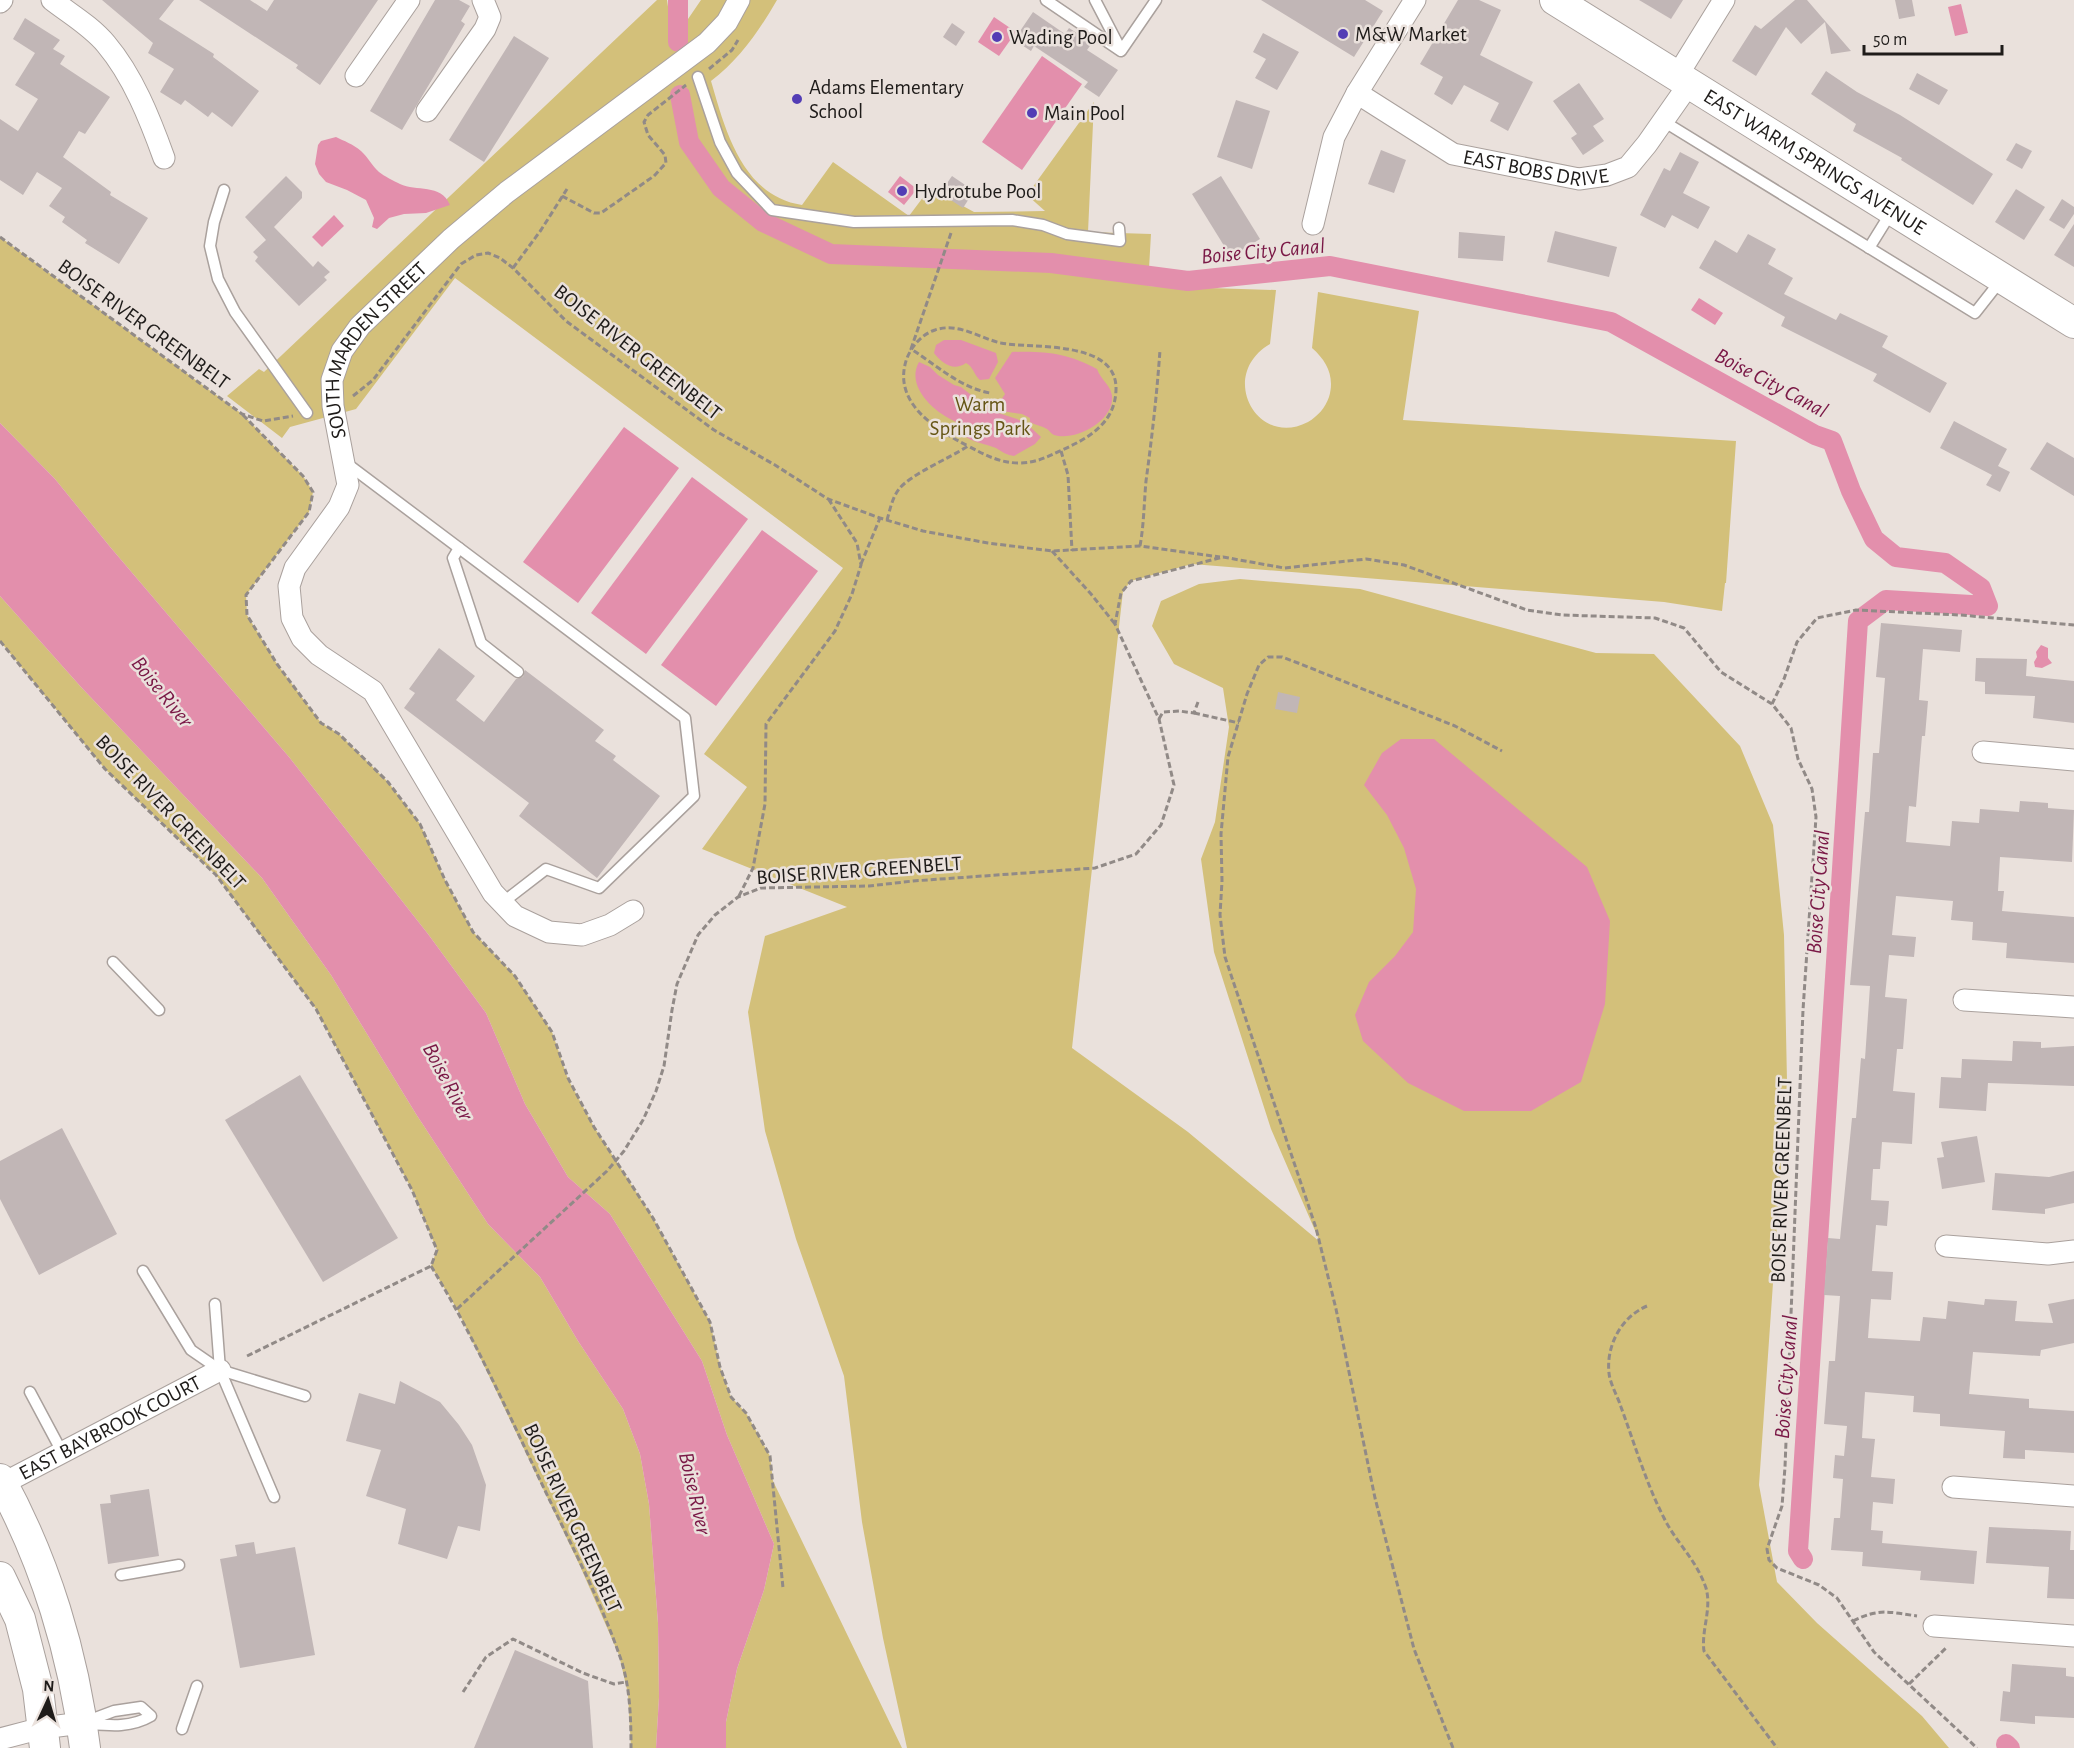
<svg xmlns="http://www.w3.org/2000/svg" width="2074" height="1748" viewBox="0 0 2074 1748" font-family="'Alegreya Sans',sans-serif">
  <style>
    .green { fill: #d3c07a }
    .water { fill: #e38fac }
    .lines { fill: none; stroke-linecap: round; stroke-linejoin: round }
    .canal { stroke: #e38fac; stroke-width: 20 }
    .building { fill: #c1b6b6 }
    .lane-casing { stroke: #aaa19d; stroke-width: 13 }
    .street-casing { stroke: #aaa19d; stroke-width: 23 }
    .secondary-casing { stroke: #aaa19d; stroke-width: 32 }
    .path { stroke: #918a87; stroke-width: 3; stroke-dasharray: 6 3; stroke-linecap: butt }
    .lane { stroke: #fff; stroke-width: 10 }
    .street { stroke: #fff; stroke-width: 21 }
    .secondary { stroke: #fff; stroke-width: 30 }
    .poi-dot { fill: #533db5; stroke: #eae1dc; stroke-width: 2 }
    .labels { text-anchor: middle; stroke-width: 5; stroke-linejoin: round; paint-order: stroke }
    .poi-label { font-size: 21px; fill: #1f1c1a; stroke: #eae1dc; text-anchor: start }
    .street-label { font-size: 21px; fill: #1f1c1a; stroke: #eae1dc }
    .park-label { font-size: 21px; fill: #655515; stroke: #eae1dc }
    .water-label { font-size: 22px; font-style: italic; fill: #7a1846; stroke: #eae1dc }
  </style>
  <rect width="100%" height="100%" fill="#eae1dc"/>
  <g class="green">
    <path d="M 657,0 L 667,0 L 673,41 L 701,0 L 777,0 C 759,31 740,59 711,81 C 725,129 742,196 802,205 L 833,162 L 909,216 L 930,188 L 974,212 L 1045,211 L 1027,195 L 1094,102 L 1088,232 L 1151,234 L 1148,286 L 1276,290 L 1270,344 C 1217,375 1257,449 1308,422 C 1318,416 1325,408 1329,397 C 1335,377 1327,361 1312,348 L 1318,292 L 1419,311 L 1403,420 L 1736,441 L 1726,583 L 1725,583 L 1722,611 L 1664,602 L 1192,564 L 1131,581 L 1123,591 L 1072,1048 L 1188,1132 L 1320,1242 L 1271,1129 L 1214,952 L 1201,859 L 1215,822 L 1229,727 L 1223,688 L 1174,664 L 1152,626 L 1161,601 L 1199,584 L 1240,579 L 1360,589 L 1596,653 L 1654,654 L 1740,746 L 1773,825 L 1784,935 L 1787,1081 L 1759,1485 L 1777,1582 L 1817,1623 L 1922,1716 L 1949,1748 L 907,1748 L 883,1638 L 862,1522 L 844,1376 L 796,1239 L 765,1131 L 748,1012 L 765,936 L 847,907 L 702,849 L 747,787 L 704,754 L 843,568 L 455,278 L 356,409 L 290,427 L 282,438 L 227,396 L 259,369 L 264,372 Z"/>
    <polygon points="0,237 242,414 303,476 313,492 309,512 246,595 247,615 277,664 321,723 339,734 388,782 420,824 445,880 473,932 515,976 552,1032 568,1079 594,1127 653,1218 710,1322 720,1367 731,1397 746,1413 770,1456 773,1481 902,1748 726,1748 726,1722 737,1669 764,1590 774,1544 727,1435 702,1361 610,1214 568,1177 525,1104 486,1013 428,934 289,757 111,548 55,479 0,423"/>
    <polygon points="0,596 81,687 262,878 331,975 416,1114 488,1224 540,1277 578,1341 623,1409 640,1454 649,1504 658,1623 659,1697 656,1748 631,1748 628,1694 619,1655 580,1566 457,1309 431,1266 437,1250 412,1190 316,1009 216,875 105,769 0,641"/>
  </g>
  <g class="water">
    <polygon points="1961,4 1968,33 1955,36 1948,7"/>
    <polygon points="994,17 1016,32 999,56 978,42"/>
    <polygon points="1042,56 1082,84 1022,170 982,142"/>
    <path d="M 336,137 C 344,141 353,144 361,151 C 368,157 372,166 379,172 C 384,176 394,181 400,184 C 416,192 441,183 450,205 L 426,213 L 404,214 L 389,218 L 377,229 L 372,227 L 374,218 L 366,200 L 347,190 L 326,182 L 319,174 L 315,164 L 318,145 L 321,141 Z"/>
    <polygon points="900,176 917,189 904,205 888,192"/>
    <polygon points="334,215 344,226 322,247 312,237"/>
    <polygon points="1699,298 1723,313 1715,325 1691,310"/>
    <path d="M 944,340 L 961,340 L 996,353 L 998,362 L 989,379 L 980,380 C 974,375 973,366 966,363 C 953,372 942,363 934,353 L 936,345 Z"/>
    <path d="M 1012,352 C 1046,351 1067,353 1097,369 C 1101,381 1114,387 1112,401 C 1109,424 1074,441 1054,435 C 1051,434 1049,430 1047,429 C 1042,426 1035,425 1030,422 L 1030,418 L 1022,414 L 1001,411 L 997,406 L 1005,394 L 995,378 Z"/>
    <path d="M 919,362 L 930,367 L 938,375 L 954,385 L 961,387 L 992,411 L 1017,419 L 1028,425 L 1041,437 L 1035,444 L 1014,456 C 1007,455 1002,452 996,448 C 981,442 961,442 956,422 C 935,413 905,387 919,362 Z"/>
    <polygon points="0,423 55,479 111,548 289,757 428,934 486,1013 525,1104 568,1177 610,1214 702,1361 727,1435 774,1544 764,1590 737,1669 726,1722 726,1748 656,1748 659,1697 658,1623 649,1504 640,1454 623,1409 578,1341 540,1277 488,1224 416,1114 331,975 262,878 81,687 0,596"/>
    <polygon points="624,427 679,468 578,603 523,562"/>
    <polygon points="692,477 748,519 646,654 591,613"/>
    <polygon points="762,530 818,571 716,706 661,665"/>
    <polygon points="2041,645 2048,648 2048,658 2052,663 2042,668 2035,667 2034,662 2037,657 2036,652"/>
    <polygon points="1401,739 1434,739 1587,867 1610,921 1605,1004 1581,1082 1531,1111 1464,1111 1408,1083 1363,1041 1355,1015 1369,982 1395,956 1413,932 1416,889 1404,848 1387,815 1364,785 1382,753"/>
  </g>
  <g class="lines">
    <g class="canal">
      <polyline points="678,0 678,42"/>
      <polyline points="680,95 689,142 721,188 763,222 831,254 1051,263 1188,281 1330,266 1611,322 1815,435 1832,441 1851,491 1874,539 1896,557 1945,563 1981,588 1988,606 1886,600 1858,621 1798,1551 1803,1559"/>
      <polyline points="2006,1744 2010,1748"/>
    </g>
  </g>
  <g class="building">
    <polygon points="102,0 174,0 159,19 214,54 213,57 259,91 232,127 212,112 208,117 185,100 181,105 160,92 174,69 148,53 153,43"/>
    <polygon points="199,0 250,0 267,11 274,0 378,0 320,85 296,68 298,65"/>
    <polygon points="435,0 459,0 470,6 461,21 465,24 402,130 370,111"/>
    <polygon points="1261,0 1365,0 1383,11 1354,57"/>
    <polygon points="1458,0 1479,0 1501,10 1480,55 1533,82 1508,131 1490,121 1499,103 1464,85 1452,105 1434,94 1443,77 1420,64"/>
    <polygon points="1639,0 1683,0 1671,19"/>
    <polygon points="1795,0 1807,0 1851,51 1831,54 1825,22 1801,44 1786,27 1756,76 1732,61 1755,25 1761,29"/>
    <polygon points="1895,0 1912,0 1915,16 1899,19"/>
    <polygon points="1033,12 1065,34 1069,28 1092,43 1087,50 1118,70 1099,97 1084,87 1088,82 1034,46 1031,51 1014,40"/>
    <polygon points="25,18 60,40 53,49 65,56 60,64 110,97 85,134 79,131 63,157 111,192 110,195 148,218 119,264 85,243 87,240 62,222 65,217 49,206 62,188 37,172 23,195 0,180 0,119 18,131 38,99 15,85 35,53 13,39"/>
    <polygon points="952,23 965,32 956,46 943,37"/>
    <polygon points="1263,33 1299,52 1277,90 1255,78 1266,59 1253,52"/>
    <polygon points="514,36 549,58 484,162 449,140"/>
    <polygon points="1826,71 1857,92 1900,115 1993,174 1973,205 1901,160 1902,158 1853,131 1856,124 1811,94"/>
    <polygon points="1917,73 1948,90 1939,105 1909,89"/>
    <polygon points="1579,83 1604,119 1593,126 1604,141 1583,155 1571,138 1577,134 1553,101"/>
    <polygon points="1236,100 1270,111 1252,169 1217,157"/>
    <polygon points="2016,143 2032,151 2022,169 2006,160"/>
    <polygon points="1381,150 1406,160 1394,193 1368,184"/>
    <polygon points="1680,152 1699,162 1683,193 1710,207 1698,229 1672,215 1665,228 1640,215 1664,168 1670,171"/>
    <polygon points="286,176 302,192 302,198 274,227 313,267 318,261 330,272 324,277 327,280 299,306 255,261 258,257 253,252 266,240 245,217"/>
    <polygon points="952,176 974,191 963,208 940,193"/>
    <polygon points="1221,176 1260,239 1231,257 1192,194"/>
    <polygon points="2016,189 2045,207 2024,240 1995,222"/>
    <polygon points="2062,199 2074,207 2074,214 2064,229 2049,220"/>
    <polygon points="2074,224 2074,267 2054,255"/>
    <polygon points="1555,231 1617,247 1609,277 1547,262"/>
    <polygon points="1459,232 1505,236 1503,261 1458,258"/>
    <polygon points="1748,234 1776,249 1768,264 1793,278 1784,294 1836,320 1840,313 1888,336 1882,347 1947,383 1930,413 1873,381 1877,374 1781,326 1785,317 1699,268 1715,240 1737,253"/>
    <polygon points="1954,421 2007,449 1998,466 2010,472 2000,492 1986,485 1992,475 1940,448"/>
    <polygon points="2047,442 2074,458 2074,496 2030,469"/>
    <polygon points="1881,623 1962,630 1960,652 1923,649 1919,700 1928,701 1925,736 1922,736 1916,807 1909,806 1906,842 1950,846 1952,821 1979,823 1980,809 2019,812 2020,801 2048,803 2048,808 2074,810 2072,862 2000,857 1998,891 2004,891 2002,911 2074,917 2074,963 2006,958 2007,943 1972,940 1973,922 1951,920 1953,901 1896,896 1892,935 1916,937 1914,957 1889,955 1885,997 1907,999 1903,1049 1897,1049 1893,1091 1915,1093 1912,1144 1882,1142 1880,1169 1873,1169 1871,1200 1889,1201 1887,1226 1876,1225 1872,1271 1893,1272 1891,1300 1871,1299 1868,1338 1920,1341 1923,1317 1946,1319 1948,1301 1984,1305 1985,1299 2017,1301 2015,1321 2053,1323 2048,1304 2074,1299 2074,1343 2041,1350 2040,1356 1973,1352 1969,1394 2029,1399 2029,1408 2074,1411 2074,1453 2025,1450 2025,1459 2003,1458 2005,1431 1940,1426 1940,1414 1913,1412 1914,1396 1865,1392 1862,1438 1875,1439 1871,1477 1895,1479 1893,1504 1873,1502 1871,1530 1883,1531 1882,1543 1977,1551 1974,1584 1920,1580 1921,1571 1862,1566 1863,1552 1831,1550 1834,1518 1840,1518 1843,1479 1833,1478 1835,1455 1844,1456 1847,1426 1824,1424 1829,1361 1835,1361 1840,1296 1824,1295 1828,1238 1840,1239 1852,1118 1856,1118 1861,1058 1865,1059 1870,986 1850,985 1865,812 1869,812 1873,753 1879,753 1885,678 1876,677"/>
    <polygon points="439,648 475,676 456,700 484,722 516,679 523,677 525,670 604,730 595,741 616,756 613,760 660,796 597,878 519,816 529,803 404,708 415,693 409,689"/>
    <polygon points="1976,658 2027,659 2026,676 2074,681 2074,723 2033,718 2035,696 1985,694 1985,682 1975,681"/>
    <polygon points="1278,692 1300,697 1297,713 1275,709"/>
    <polygon points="2013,1041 2041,1042 2041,1048 2074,1046 2074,1086 1988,1083 1986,1111 1939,1108 1941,1077 1961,1078 1962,1059 2012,1061"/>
    <polygon points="300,1075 398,1238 323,1282 225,1120"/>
    <polygon points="62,1128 117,1234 39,1275 0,1199 0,1161"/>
    <polygon points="1977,1136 1985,1182 1942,1189 1937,1158 1944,1157 1941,1142"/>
    <polygon points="2074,1171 2074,1203 2045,1209 2045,1214 1992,1210 1995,1173 2049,1177"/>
    <polygon points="400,1381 440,1402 459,1425 472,1445 486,1485 480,1531 458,1526 447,1559 398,1544 406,1509 366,1496 381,1450 346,1441 359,1393 395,1404"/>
    <polygon points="149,1489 159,1556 108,1564 100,1504 111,1503 110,1495"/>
    <polygon points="1989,1527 2071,1531 2070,1550 2074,1550 2074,1599 2047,1598 2049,1567 1986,1563"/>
    <polygon points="254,1542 256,1554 295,1547 315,1655 240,1668 220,1559 237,1556 235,1545"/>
    <polygon points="515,1650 588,1681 593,1748 474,1748"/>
    <polygon points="2012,1664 2066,1668 2066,1676 2074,1677 2074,1718 2035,1716 2035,1724 2000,1721 2003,1691 2010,1692"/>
  </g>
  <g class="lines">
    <g class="lane-casing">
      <g id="lane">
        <polyline points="1046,0 1121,51 1156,0"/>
        <polyline points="1095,0 1120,48"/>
        <polyline points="698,77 720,142 737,173 772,210 854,222 1012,220 1043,225 1067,234 1120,241 1119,228"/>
        <polyline points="1663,121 1975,313 2001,280"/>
        <polyline points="224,190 214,222 210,246 218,279 235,312 307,413"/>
        <polyline points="1869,248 1892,211"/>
        <polyline points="346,463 685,718 694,796 599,888 546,869 502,903"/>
        <polyline points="459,548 453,558 481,643 518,672"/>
        <polyline points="113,962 159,1010"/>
        <polyline points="143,1271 191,1350 220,1370 305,1396"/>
        <polyline points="215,1304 220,1370 274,1497"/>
        <polyline points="30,1392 62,1452"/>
        <polyline points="121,1575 179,1565"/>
        <path d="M 141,1707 L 151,1716 C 129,1729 106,1725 82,1723 L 114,1711 Z"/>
        <polyline points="182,1729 197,1686"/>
      </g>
    </g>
    <g class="street-casing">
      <g id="street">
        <path d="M 52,0 C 70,14 91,26 106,44 C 133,76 150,119 164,158"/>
        <polyline points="0,2 2,0"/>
        <polyline points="356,76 409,0"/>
        <polyline points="1677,76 1724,0"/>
        <path id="s1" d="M 1357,93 L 1453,154 L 1579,179 L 1607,175 L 1628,167 L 1647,144 L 1689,84"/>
        <polyline points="427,111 485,29 490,17 483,0"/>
        <polyline points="1313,224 1334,137 1357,93 1415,0"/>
        <polyline points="1983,752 2074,760"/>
        <path id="s2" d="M 633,911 L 610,925 L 582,935 L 549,932 L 515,916 L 493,893 L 373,691 L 319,655 L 302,638 L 292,618 L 289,586 L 295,568 L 339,507 L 348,485 L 333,406 L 332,380 L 342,351 L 360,326 L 451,239 L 507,192 L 707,43 L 727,22 L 739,0"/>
        <polyline points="1964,1000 2074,1007"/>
        <polyline points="1946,1246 2048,1254 2074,1251"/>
        <path id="s3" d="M 0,1485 L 220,1370"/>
        <polyline points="1953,1487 2074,1496"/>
        <polyline points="1934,1626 2074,1636"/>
        <polyline points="0,1739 42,1728 82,1723"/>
      </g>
    </g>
    <g class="secondary-casing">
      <g id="secondary">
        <path id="s4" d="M 1555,0 L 2074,323"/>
        <path d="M 0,1479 C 45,1561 74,1655 85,1748"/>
        <polyline points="0,1577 20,1619 38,1689 45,1748"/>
      </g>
    </g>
    <g class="path">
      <polyline points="709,69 732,50 738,40"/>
      <polyline points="562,196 594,213 601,213 654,176 666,163 665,155 648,135 644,122 648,115 686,85"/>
      <path d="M 951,233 L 911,349 C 936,365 961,388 990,393"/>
      <polyline points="0,237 242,414 263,421 293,416"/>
      <polyline points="513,268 541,230 567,189"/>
      <polyline points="353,396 373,380 461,264 476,255 488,253 500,258 513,268 566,321 714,430 775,465 828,499 880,518 923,531 988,543 1052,551 1140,546 1220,557"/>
      <polyline points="243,415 303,476 313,492 309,512 246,595 247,615 277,664 321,723 339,734 388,782 420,824 445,880 473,932 515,976 552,1032 568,1078 594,1127 653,1218 710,1322 720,1367 731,1397 746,1413 770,1456 783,1588"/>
      <polyline points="1061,451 1068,475 1072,551"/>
      <path d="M 887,520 C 890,510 892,498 899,489 C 911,474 950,458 968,446 C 935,429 891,402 907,358 C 912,346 922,334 935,330 C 958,322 979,338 1001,343 C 1031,349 1118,339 1116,390 C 1115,423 1089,438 1062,450 C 1047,457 1036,463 1019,463 C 1000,463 985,455 968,446"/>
      <path d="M 1140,546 C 1144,524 1144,503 1146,481 C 1152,437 1157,393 1160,350"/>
      <polyline points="1052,551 1091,594 1115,624"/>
      <polyline points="861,564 880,518"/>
      <polyline points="0,641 105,769 216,875 316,1009 412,1190 437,1250 431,1266 245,1357"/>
      <polyline points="1772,704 1784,679 1797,642 1817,618 1856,610 1960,615 2074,625"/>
      <polyline points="1194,713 1239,723"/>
      <polyline points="1159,719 1163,712 1179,711 1194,713 1198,702"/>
      <polyline points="739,896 753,868 765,804 766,724 835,631 852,594 861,565 857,543 829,500"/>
      <path d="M 431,1266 C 473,1335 506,1408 540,1480 C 567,1537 598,1594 619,1654 C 630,1683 631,1717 631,1748"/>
      <path d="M 1647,1306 C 1621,1317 1606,1346 1609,1373 C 1610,1384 1618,1397 1621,1407 C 1635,1445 1646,1483 1664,1518 C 1677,1544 1696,1559 1706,1588 C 1712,1609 1701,1631 1704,1651 L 1777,1748"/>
      <polyline points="457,1309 607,1171 624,1151 643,1120 656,1091 664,1066 672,1010 677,984 698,935 715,915 738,897 761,888 869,886 913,881 1095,868 1136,854 1161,825 1174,785 1159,719 1115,624 1121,593 1131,581 1223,557 1284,568 1366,559 1404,565 1527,610 1562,615 1655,618 1684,628 1721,672 1772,704 1791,728 1798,759 1812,789 1816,817 1803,1010 1785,1467 1782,1506 1767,1549 1769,1560 1777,1568 1819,1585 1837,1598 1874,1652 1977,1748"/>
      <path d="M 1853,1621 C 1879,1608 1889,1612 1917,1616"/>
      <polyline points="1909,1684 1947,1647"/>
      <polyline points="463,1692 486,1657 513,1639 583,1673 614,1684 626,1682"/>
      <polyline points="1453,1748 1414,1649 1375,1498 1336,1309 1316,1228 1225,957 1220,915 1222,881 1221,834 1228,757 1247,694 1259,665 1268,657 1282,657 1298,663 1455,726 1502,751"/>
    </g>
    <use href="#lane" class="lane"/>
    <use href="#street" class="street"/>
    <use href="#secondary" class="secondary"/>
  </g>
  <g class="poi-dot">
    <circle cx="1343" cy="34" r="6"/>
    <circle cx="997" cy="37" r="6"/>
    <circle cx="797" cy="99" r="6"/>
    <circle cx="1032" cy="113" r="6"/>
    <circle cx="902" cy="191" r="6"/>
  </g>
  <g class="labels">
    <g class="poi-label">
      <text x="1355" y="41">M&amp;W Market</text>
      <text x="1009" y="44">Wading Pool</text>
      <text x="809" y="94">Adams Elementary<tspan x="809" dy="24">School</tspan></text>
      <text x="1044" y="120">Main Pool</text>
      <text x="914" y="198">Hydrotube Pool</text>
    </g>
    <g class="street-label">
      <text dy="7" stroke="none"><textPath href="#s1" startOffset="198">EAST BOBS DRIVE</textPath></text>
      <text dy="7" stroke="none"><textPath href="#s4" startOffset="306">EAST WARM SPRINGS AVENUE</textPath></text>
      <text transform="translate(144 324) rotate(36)" y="7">BOISE RIVER GREENBELT</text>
      <text transform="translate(638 352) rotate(38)" y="7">BOISE RIVER GREENBELT</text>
      <text dy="7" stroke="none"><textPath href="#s2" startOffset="807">SOUTH MARDEN STREET</textPath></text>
      <text transform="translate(171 812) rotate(46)" y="7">BOISE RIVER GREENBELT</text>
      <text transform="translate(859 870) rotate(-4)" y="7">BOISE RIVER GREENBELT</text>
      <text transform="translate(1781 1180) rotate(-88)" y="7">BOISE RIVER GREENBELT</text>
      <text dy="7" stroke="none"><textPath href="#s3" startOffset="124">EAST BAYBROOK COURT</textPath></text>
      <text transform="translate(573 1518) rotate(65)" y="7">BOISE RIVER GREENBELT</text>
    </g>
    <g class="park-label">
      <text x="980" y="411">Warm<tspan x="980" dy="24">Springs Park</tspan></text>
    </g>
    <g class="water-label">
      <text transform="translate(1263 250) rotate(-5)" y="8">Boise City Canal</text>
      <text transform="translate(1772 382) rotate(28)" y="8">Boise City Canal</text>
      <text transform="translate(163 691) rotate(51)" y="8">Boise River</text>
      <text transform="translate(1817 892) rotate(-86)" y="8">Boise City Canal</text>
      <text transform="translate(449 1081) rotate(62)" y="8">Boise River</text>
      <text transform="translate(1785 1377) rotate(-86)" y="8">Boise City Canal</text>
      <text transform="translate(696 1493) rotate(77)" y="8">Boise River</text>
    </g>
  </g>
  <g transform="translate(48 1700) rotate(4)" stroke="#eae1dc" stroke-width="4.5" paint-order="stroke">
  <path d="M0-4.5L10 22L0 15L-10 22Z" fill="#1f1c1a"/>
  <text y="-9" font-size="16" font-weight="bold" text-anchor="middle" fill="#1f1c1a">N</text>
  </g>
  <path d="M1864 45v9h138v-9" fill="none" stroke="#1f1c1a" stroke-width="3"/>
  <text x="1873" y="45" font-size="18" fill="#1f1c1a" stroke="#eae1dc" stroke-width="4.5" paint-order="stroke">50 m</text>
</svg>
